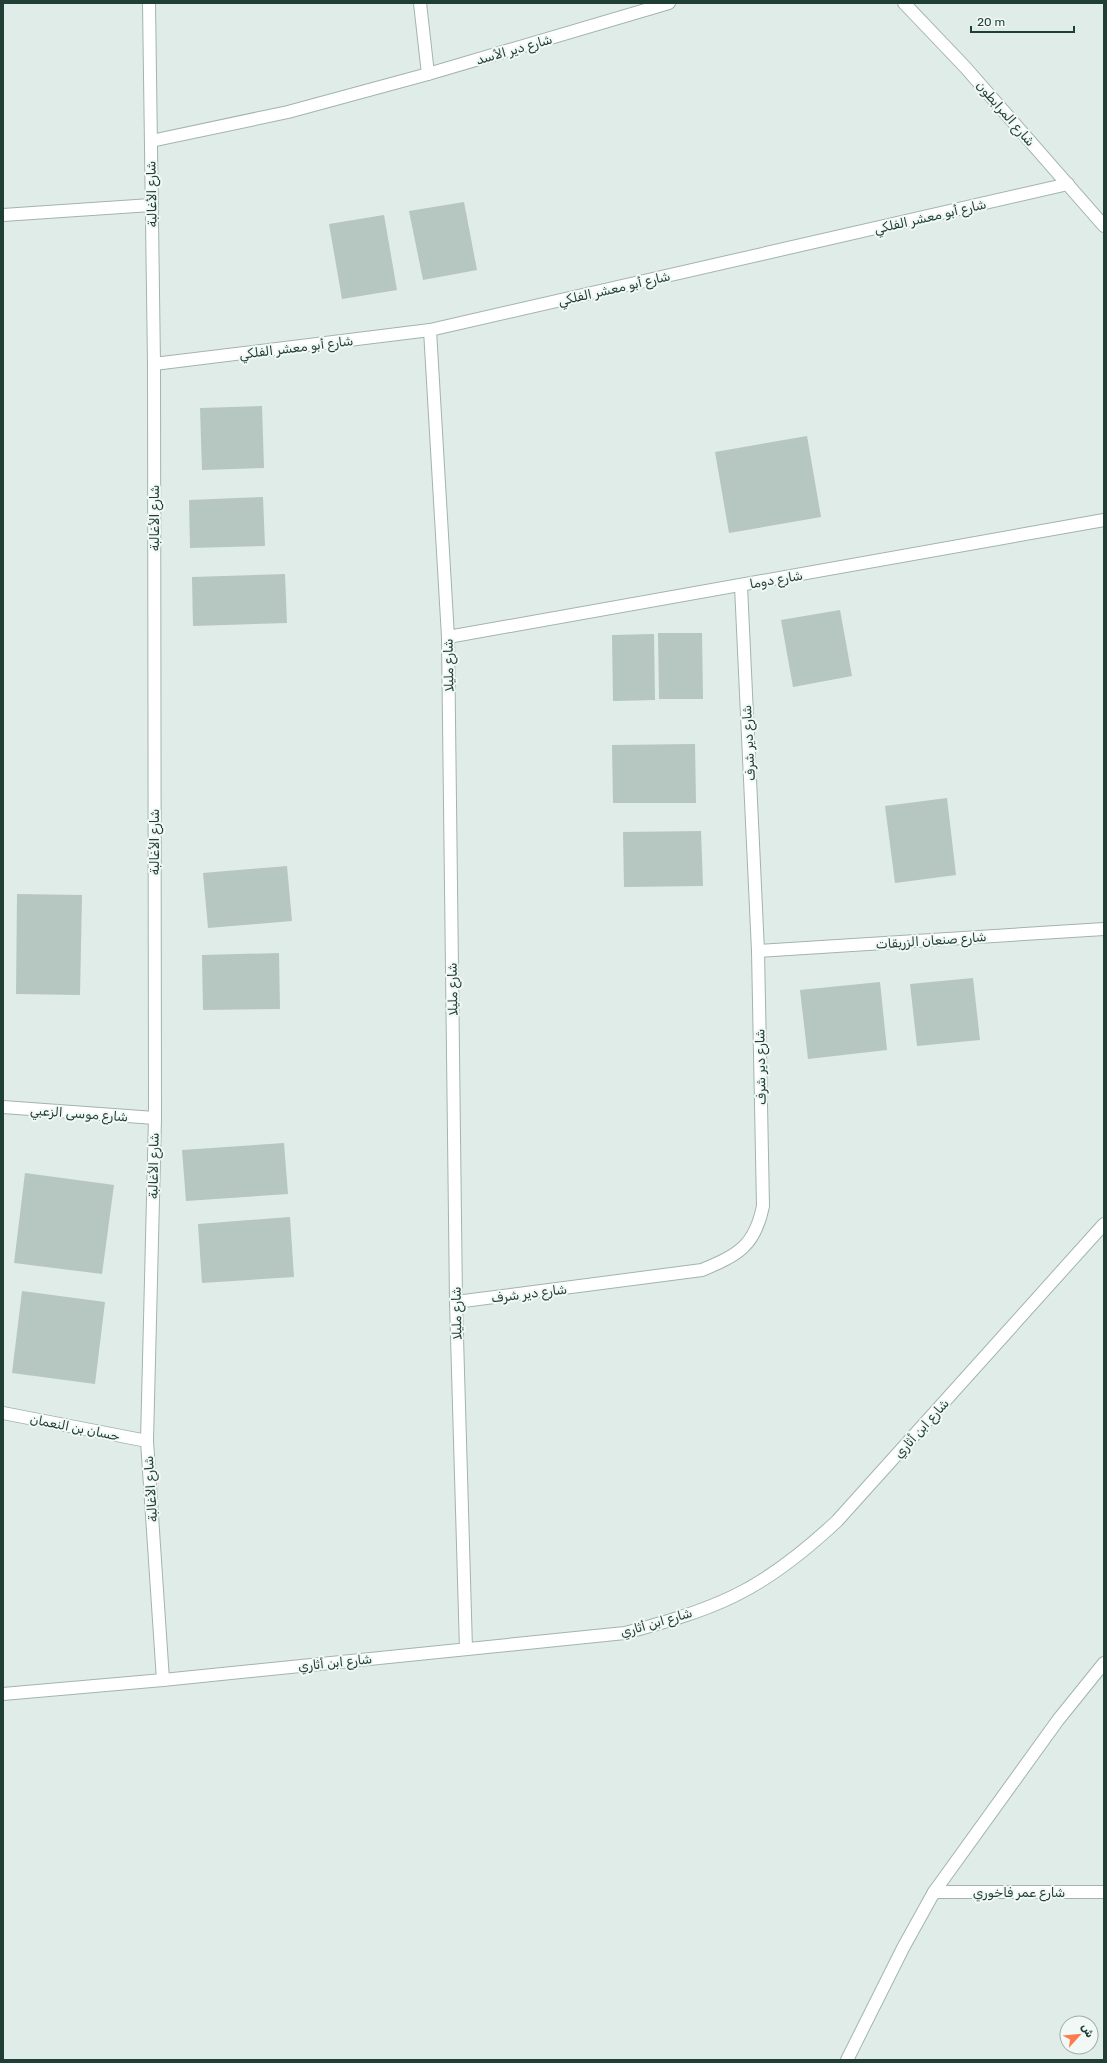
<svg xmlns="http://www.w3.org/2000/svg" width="1107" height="2063" viewBox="0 0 1107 2063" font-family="Rubik,Vazirmatn,sans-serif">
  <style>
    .building { fill: #b5c7c0 }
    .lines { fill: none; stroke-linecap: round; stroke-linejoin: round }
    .minor-casing { stroke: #a2b4ae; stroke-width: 14 }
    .minor { stroke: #fff; stroke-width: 12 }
    .labels { text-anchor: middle; stroke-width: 4; stroke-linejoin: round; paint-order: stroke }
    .street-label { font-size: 13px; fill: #1f3e36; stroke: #f1f8f5 }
  </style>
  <rect width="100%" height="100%" fill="#e0ece7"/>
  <g class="building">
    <polygon points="464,202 477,270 423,280 409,211"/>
    <polygon points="384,215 397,290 342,299 329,224"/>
    <polygon points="262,406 264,468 202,470 200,408"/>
    <polygon points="807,436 821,517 729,533 715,452"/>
    <polygon points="263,497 265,546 190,548 189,500"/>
    <polygon points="285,574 287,623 193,626 192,577"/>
    <polygon points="840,610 852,676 793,687 781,620"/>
    <polygon points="658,633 702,633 703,699 659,699"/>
    <polygon points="654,634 655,700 613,701 612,635"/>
    <polygon points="695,744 696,803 613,803 612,745"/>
    <polygon points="947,798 956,875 895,883 885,806"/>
    <polygon points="701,831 703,886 624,887 623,832"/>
    <polygon points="287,866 292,921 208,928 203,873"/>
    <polygon points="17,894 82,895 80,995 16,994"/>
    <polygon points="279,953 280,1009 203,1010 202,955"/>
    <polygon points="973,978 980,1040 917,1046 910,984"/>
    <polygon points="880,982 887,1050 808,1059 800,990"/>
    <polygon points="284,1143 288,1194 186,1201 182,1150"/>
    <polygon points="25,1173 114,1185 102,1274 14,1263"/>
    <polygon points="290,1217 294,1277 202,1283 198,1224"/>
    <polygon points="22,1291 105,1302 95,1384 12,1373"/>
  </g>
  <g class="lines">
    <g class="minor-casing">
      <g id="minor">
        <polyline points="149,3 154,364 155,1118 147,1441 163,1680"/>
        <polyline points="420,3 428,74"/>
        <polyline points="904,3 965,67 1104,226"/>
        <polyline points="151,141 288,112 428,74 669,3"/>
        <polyline points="3,215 151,205"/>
        <polyline points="430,330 448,637 456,1302 466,1649"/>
        <polyline points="154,364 430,330 1068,184"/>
        <polyline points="448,637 1104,520"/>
        <polyline points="758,951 1104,929"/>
        <polyline points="3,1107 155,1118"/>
        <path d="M 456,1302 L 702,1270 C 738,1255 755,1246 763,1206 L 758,951 L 741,586"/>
        <polyline points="3,1413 147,1441"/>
        <path d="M 3,1694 L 163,1680 L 625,1633 C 662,1623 699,1613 734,1596 C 773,1577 806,1550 837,1521 L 1104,1224"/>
        <polyline points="934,1892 1104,1892"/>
        <polyline points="847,2060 903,1948 934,1892 1058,1720 1104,1663"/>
      </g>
    </g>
    <use href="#minor" class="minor"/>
  </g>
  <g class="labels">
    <g class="street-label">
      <text transform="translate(514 49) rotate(-16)" y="5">شارع دير الأسد</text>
      <text transform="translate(1006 113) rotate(49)" y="5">شارع المرابطون</text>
      <text transform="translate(151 194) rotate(-91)" y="5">شارع الأغالبة</text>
      <text transform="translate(930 216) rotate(-13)" y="5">شارع أبو معشر الفلكي</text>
      <text transform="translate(614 288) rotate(-13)" y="5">شارع أبو معشر الفلكي</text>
      <text transform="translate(296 347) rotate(-7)" y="5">شارع أبو معشر الفلكي</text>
      <text transform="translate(154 518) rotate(-90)" y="5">شارع الأغالبة</text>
      <text transform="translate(776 579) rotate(-10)" y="5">شارع دوما</text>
      <text transform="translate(448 665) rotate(-91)" y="5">شارع مليلا</text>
      <text transform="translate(748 743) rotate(-93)" y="5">شارع دير شرف</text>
      <text transform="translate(154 842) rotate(-90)" y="5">شارع الأغالبة</text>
      <text transform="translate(931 940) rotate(-4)" y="5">شارع صنعان الزريقات</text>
      <text transform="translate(452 989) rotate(-91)" y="5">شارع مليلا</text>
      <text transform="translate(760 1067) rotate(-91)" y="5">شارع دير شرف</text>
      <text transform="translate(79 1113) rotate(4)" y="5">شارع موسى الزعبي</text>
      <text transform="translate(153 1166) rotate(-89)" y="5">شارع الأغالبة</text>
      <text transform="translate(529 1293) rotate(-7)" y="5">شارع دير شرف</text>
      <text transform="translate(456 1313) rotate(-91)" y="5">شارع مليلا</text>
      <text transform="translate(75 1427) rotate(11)" y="5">حسان بن النعمان</text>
      <text transform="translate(921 1428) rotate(-48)" y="5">شارع ابن أثاري</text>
      <text transform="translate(150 1489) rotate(-94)" y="5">شارع الأغالبة</text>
      <text transform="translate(656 1622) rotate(-16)" y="5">شارع ابن أثاري</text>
      <text transform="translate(335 1662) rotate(-6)" y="5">شارع ابن أثاري</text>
      <text x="1019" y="1897">شارع عمر فاخوري</text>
    </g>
  </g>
  <rect width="1107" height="2063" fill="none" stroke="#1f3e36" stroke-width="8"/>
  <g transform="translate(1079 2035) rotate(63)"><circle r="19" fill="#f1f8f5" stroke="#9daea9"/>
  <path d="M0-3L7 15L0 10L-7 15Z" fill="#fc7c4e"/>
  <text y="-6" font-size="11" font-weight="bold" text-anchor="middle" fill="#1f3e36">ش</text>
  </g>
  <path d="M971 26v6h103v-6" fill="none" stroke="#1f3e36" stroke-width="2"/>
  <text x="977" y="26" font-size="12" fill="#1f3e36" stroke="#f1f8f5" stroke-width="3" paint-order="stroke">20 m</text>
</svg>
